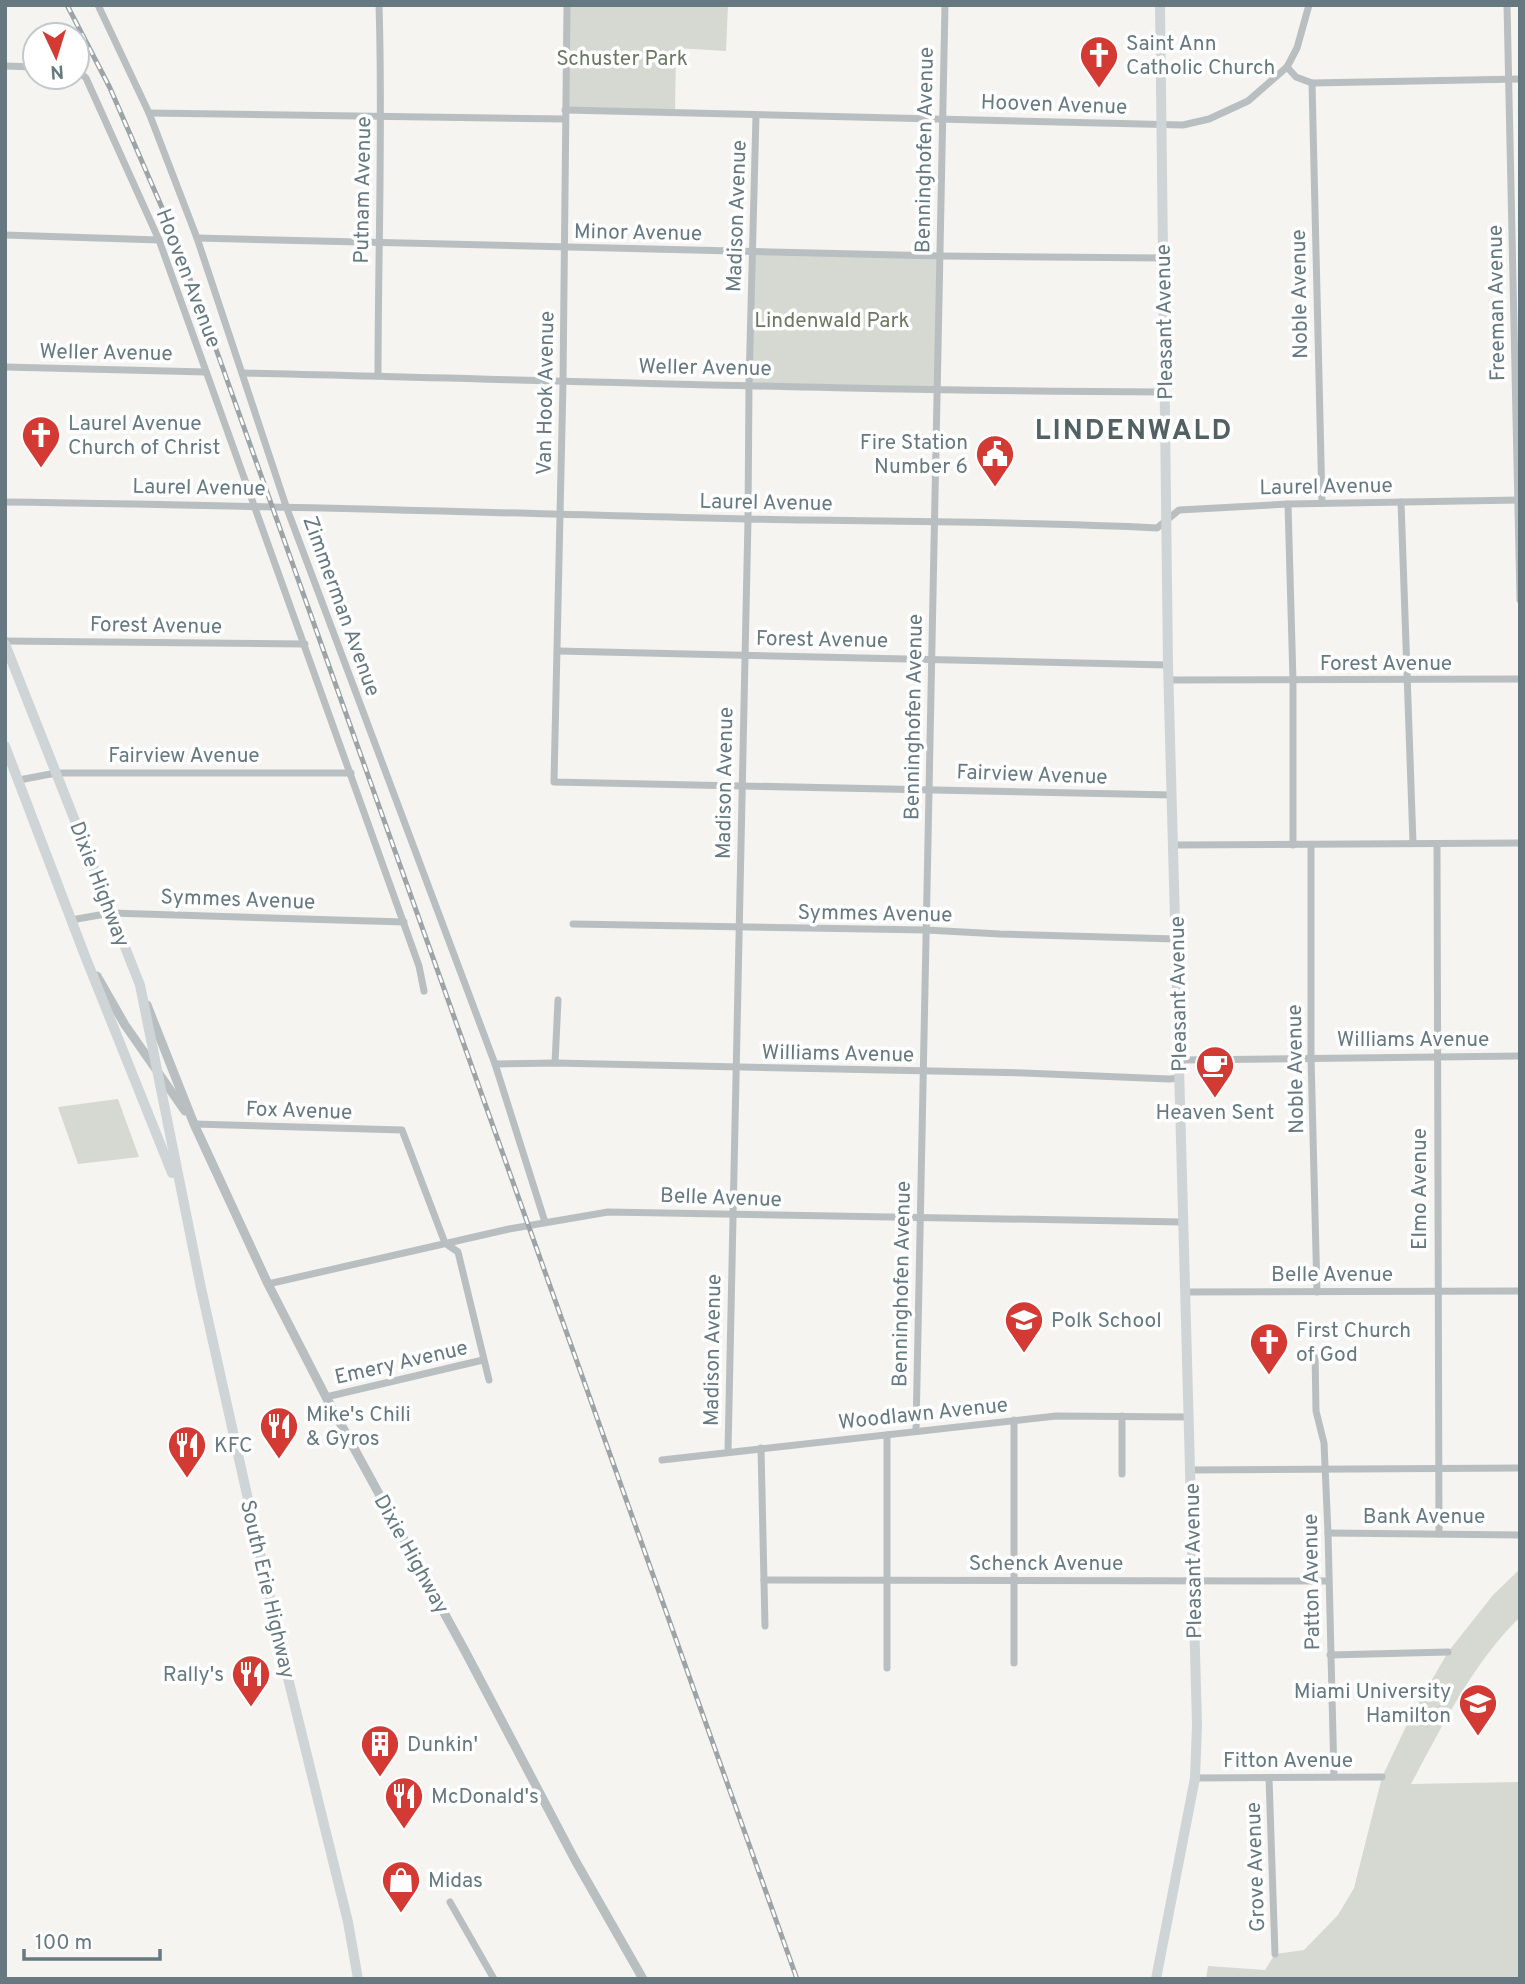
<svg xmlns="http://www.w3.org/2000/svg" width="1525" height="1984" viewBox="0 0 1525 1984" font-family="Overpass,sans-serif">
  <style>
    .green { fill: #d5d9d1 }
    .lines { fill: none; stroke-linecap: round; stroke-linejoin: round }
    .minor { stroke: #b9bfc1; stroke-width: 7 }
    .tertiary { stroke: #b9bfc1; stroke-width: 9 }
    .primary { stroke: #cfd5d7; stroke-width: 10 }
    .rail-casing { stroke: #9ca4a7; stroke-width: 5 }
    .rail { stroke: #fff; stroke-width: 2.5; stroke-dasharray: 8; stroke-linecap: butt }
    .labels { text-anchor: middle; stroke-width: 7; stroke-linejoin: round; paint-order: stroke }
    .poi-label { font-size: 21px; fill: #667980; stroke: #fff; text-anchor: start }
    .park-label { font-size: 21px; fill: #6c7764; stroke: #fff }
    .street-label { font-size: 21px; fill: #667980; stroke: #fff }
    .district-label { font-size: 28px; font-weight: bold; letter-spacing: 2px; fill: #536165; stroke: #fff }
  </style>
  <rect width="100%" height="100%" fill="#f5f4f1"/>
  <g class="green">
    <polygon points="567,5 728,5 726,51 676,48 675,113 565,110"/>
    <polygon points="753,251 940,256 937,391 749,384"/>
    <polygon points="118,1099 139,1157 78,1164 58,1107"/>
    <path d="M 1520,1569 L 1520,1617 C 1472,1664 1443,1725 1411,1784 L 1520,1782 L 1520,1979 L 1206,1979 L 1208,1966 L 1265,1970 L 1275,1954 L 1304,1950 L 1338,1915 L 1354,1888 L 1382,1777 L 1411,1716 L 1448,1652 L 1493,1595 Z"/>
  </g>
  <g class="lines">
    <g class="minor">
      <polyline points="98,5 149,113 197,238 286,506 495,1064 545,1222"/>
      <polyline points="567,5 563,382 554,782 1172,795"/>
      <polyline points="1507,5 1520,600"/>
      <polyline points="5,66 35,67"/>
      <polyline points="1287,67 1297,48 1309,5"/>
      <polyline points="77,70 86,78 159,240 419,966 424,991"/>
      <polyline points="1312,83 1322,503"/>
      <polyline points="565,110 1183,125 1209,119 1248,101 1287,67 1296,77 1312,83 1520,79"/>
      <polyline points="149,113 565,119"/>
      <polyline points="5,235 159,240"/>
      <polyline points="197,238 940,256 1163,258"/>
      <polyline points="5,367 206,372"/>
      <path d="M 243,373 C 551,380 858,391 1165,392"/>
      <path d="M 378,376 C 378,252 383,129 379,5"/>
      <path d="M 5,502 C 252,505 499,513 746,519 C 883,522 1020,521 1157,528 L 1179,510 L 1288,504 L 1520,500"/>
      <polyline points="1401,502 1413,843"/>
      <polyline points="1288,504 1293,681 1293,845"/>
      <polyline points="5,641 305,644"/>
      <polyline points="558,651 1168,665"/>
      <polyline points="1169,680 1520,679"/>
      <polyline points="19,780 56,773 351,773"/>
      <polyline points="1437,844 1439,1534"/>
      <polyline points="1175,845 1520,843"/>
      <polyline points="1311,845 1311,1057 1317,1292"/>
      <polyline points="71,920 111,913 404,922"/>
      <polyline points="573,924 926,930 1000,934 1176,939"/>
      <polyline points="1181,1060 1520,1056"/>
      <polyline points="555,1063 558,1000"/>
      <polyline points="495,1064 555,1063 1024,1073 1169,1079 1180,1078"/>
      <polyline points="194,1124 402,1130 445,1243 458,1252 489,1380"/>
      <polyline points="268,1284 509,1229 608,1212 1182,1222"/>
      <polyline points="1186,1292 1520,1291"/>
      <polyline points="1315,1352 1316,1411 1324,1443 1328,1533 1334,1777"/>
      <polyline points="326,1397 483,1360"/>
      <polyline points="1122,1416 1122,1474"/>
      <polyline points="916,1430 945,5"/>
      <polyline points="887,1435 887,1668"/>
      <polyline points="761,1448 765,1626"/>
      <polyline points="728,1451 748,519 749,384 756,115"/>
      <polyline points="662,1460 1056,1416 1189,1417"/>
      <polyline points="1190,1470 1520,1468"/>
      <polyline points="1328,1533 1520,1535"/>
      <polyline points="764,1580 1328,1581"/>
      <polyline points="1330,1655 1448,1652"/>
      <polyline points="1014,1663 1014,1420"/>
      <polyline points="1195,1778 1382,1777"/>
      <polyline points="1269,1778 1275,1954"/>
      <polyline points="450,1902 494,1979"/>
    </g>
    <g class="tertiary">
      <polyline points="97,976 125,1025 185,1111"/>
      <polyline points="147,1005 194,1124 268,1284 326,1397 465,1651 575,1860 643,1979"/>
    </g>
    <g class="primary">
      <polyline points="5,644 140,985 201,1288 286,1670 348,1922 358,1979"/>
      <polyline points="5,746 85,956 172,1173"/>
      <polyline points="1156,1979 1195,1778 1197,1725 1168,665 1160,5"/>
    </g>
    <g class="rail-casing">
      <polyline id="rail" points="67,5 110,88 173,233 216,349 797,1979"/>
    </g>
    <use href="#rail" class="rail"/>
  </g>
  <defs>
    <g id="church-pin" transform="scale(2.0125)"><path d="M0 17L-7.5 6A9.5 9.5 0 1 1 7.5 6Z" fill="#d23a33" stroke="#fff"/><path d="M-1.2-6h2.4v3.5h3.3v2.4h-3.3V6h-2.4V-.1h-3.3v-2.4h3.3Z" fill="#fff"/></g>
    <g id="civic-pin" transform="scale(2.0125)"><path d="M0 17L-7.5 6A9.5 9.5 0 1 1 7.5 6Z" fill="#d23a33" stroke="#fff"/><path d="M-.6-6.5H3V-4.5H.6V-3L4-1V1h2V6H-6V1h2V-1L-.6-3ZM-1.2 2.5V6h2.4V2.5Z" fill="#fff"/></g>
    <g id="cafe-pin" transform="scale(2.0125)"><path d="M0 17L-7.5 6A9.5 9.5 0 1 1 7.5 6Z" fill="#d23a33" stroke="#fff"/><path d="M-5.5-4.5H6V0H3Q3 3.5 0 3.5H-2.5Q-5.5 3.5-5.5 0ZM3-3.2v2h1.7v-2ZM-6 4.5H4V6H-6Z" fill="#fff"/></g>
    <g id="school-pin" transform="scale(2.0125)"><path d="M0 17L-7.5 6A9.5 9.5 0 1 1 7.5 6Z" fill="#d23a33" stroke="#fff"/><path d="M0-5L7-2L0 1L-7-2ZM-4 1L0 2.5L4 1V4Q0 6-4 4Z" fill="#fff"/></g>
    <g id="restaurant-pin" transform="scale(2.0125)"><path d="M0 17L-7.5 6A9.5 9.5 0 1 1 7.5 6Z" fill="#d23a33" stroke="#fff"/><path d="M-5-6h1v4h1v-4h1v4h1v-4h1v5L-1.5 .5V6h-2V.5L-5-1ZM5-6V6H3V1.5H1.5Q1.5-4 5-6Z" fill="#fff"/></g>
    <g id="university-pin" transform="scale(2.0125)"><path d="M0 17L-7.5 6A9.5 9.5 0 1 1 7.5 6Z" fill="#d23a33" stroke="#fff"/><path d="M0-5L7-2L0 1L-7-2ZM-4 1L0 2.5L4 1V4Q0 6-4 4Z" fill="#fff"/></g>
    <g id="building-pin" transform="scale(2.0125)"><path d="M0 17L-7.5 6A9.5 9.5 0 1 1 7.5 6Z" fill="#d23a33" stroke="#fff"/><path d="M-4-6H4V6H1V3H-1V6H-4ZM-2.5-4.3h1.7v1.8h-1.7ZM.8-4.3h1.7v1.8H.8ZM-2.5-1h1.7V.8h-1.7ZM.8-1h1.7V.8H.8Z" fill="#fff"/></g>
    <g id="shop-pin" transform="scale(2.0125)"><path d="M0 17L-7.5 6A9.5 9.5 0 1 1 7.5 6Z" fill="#d23a33" stroke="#fff"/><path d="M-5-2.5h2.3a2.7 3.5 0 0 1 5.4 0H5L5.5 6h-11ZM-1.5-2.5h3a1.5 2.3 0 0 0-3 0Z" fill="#fff"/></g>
  </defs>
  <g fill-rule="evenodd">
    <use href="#church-pin" x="1099" y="55"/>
    <use href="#church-pin" x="41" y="435"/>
    <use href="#civic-pin" x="995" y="454"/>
    <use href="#cafe-pin" x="1215" y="1065"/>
    <use href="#school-pin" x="1024" y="1320"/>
    <use href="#church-pin" x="1269" y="1342"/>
    <use href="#restaurant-pin" x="279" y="1426"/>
    <use href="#restaurant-pin" x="187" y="1445"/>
    <use href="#restaurant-pin" x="251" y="1674"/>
    <use href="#university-pin" x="1478" y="1703"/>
    <use href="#building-pin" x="380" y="1744"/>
    <use href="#restaurant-pin" x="404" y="1796"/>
    <use href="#shop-pin" x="401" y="1880"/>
  </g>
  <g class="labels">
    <g class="poi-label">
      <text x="1126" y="50">Saint Ann<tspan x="1126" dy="24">Catholic Church</tspan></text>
      <text x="68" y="430">Laurel Avenue<tspan x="68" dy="24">Church of Christ</tspan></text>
      <text x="968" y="449" text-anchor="end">Fire Station<tspan x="968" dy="24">Number 6</tspan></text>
      <text x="1215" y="1119" text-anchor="middle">Heaven Sent</text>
      <text x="1051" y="1327">Polk School</text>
      <text x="1296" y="1337">First Church<tspan x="1296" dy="24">of God</tspan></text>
      <text x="306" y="1421">Mike's Chili<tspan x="306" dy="24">&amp; Gyros</tspan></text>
      <text x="214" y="1452">KFC</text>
      <text x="224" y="1681" text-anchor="end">Rally's</text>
      <text x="1451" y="1698" text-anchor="end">Miami University<tspan x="1451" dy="24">Hamilton</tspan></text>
      <text x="407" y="1751">Dunkin'</text>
      <text x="431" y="1803">McDonald's</text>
      <text x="428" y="1887">Midas</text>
    </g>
    <g class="park-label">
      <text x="622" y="65">Schuster Park</text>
      <text x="832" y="327">Lindenwald Park</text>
    </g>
    <g class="street-label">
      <text transform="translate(1054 104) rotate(2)" y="7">Hooven Avenue</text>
      <text transform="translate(924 150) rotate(-89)" y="7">Benninghofen Avenue</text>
      <text transform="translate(362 190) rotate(-89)" y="7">Putnam Avenue</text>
      <text transform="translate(736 216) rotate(-88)" y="7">Madison Avenue</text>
      <text transform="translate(638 232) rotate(1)" y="7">Minor Avenue</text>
      <text transform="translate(189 278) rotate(69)" y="7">Hooven Avenue</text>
      <text transform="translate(1299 294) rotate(-91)" y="7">Noble Avenue</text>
      <text transform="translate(1496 303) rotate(-91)" y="7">Freeman Avenue</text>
      <text transform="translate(1164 322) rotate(-91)" y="7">Pleasant Avenue</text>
      <text transform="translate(106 352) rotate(1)" y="7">Weller Avenue</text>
      <text transform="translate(705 367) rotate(1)" y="7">Weller Avenue</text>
      <text transform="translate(545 393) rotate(-89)" y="7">Van Hook Avenue</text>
      <text transform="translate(1326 486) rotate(-1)" y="7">Laurel Avenue</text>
      <text transform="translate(199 487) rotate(1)" y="7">Laurel Avenue</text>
      <text transform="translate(766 502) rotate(1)" y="7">Laurel Avenue</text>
      <text transform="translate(342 606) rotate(70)" y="7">Zimmerman Avenue</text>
      <text transform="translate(156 625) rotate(1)" y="7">Forest Avenue</text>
      <text transform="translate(822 639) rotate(1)" y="7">Forest Avenue</text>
      <text x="1386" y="670">Forest Avenue</text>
      <text transform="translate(913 717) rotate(-89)" y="7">Benninghofen Avenue</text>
      <text x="184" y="762">Fairview Avenue</text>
      <text transform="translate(1032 774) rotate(2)" y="7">Fairview Avenue</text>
      <text transform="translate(724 783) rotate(-89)" y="7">Madison Avenue</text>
      <text transform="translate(100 884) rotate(69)" y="7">Dixie Highway</text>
      <text transform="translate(238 899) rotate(2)" y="7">Symmes Avenue</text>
      <text transform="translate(875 913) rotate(1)" y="7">Symmes Avenue</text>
      <text transform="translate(1178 994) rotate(-91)" y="7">Pleasant Avenue</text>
      <text x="1413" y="1046">Williams Avenue</text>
      <text transform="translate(838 1053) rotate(1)" y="7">Williams Avenue</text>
      <text transform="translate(1295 1069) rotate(-91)" y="7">Noble Avenue</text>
      <text transform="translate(299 1110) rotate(2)" y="7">Fox Avenue</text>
      <text transform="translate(1419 1189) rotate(-90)" y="7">Elmo Avenue</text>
      <text transform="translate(721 1197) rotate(2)" y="7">Belle Avenue</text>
      <text x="1332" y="1281">Belle Avenue</text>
      <text transform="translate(901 1284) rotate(-89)" y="7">Benninghofen Avenue</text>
      <text transform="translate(712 1350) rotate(-89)" y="7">Madison Avenue</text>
      <text transform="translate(401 1362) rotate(-13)" y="7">Emery Avenue</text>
      <text transform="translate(923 1413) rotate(-6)" y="7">Woodlawn Avenue</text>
      <text x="1424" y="1523">Bank Avenue</text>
      <text transform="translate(412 1554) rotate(61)" y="7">Dixie Highway</text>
      <text transform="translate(1193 1561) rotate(-91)" y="7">Pleasant Avenue</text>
      <text x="1046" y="1570">Schenck Avenue</text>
      <text transform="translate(1311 1582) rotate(-91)" y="7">Patton Avenue</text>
      <text transform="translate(268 1589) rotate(77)" y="7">South Erie Highway</text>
      <text x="1288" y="1767">Fitton Avenue</text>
      <text transform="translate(1255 1867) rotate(-92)" y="7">Grove Avenue</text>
    </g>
    <g class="district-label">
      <text x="1134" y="439">LINDENWALD</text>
    </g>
  </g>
  <rect width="1525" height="1984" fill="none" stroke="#667980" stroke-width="14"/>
  <g transform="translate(56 56) rotate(176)"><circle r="33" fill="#ffffff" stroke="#c2c9cc" stroke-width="2"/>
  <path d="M0-5L12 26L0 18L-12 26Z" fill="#d23a33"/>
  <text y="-10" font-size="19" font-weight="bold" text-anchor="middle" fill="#667980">N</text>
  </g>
  <path d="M24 1949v10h136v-10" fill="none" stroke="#667980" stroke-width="3.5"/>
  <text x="35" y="1949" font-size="21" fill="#667980" stroke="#ffffff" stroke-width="5" paint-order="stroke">100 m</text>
</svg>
